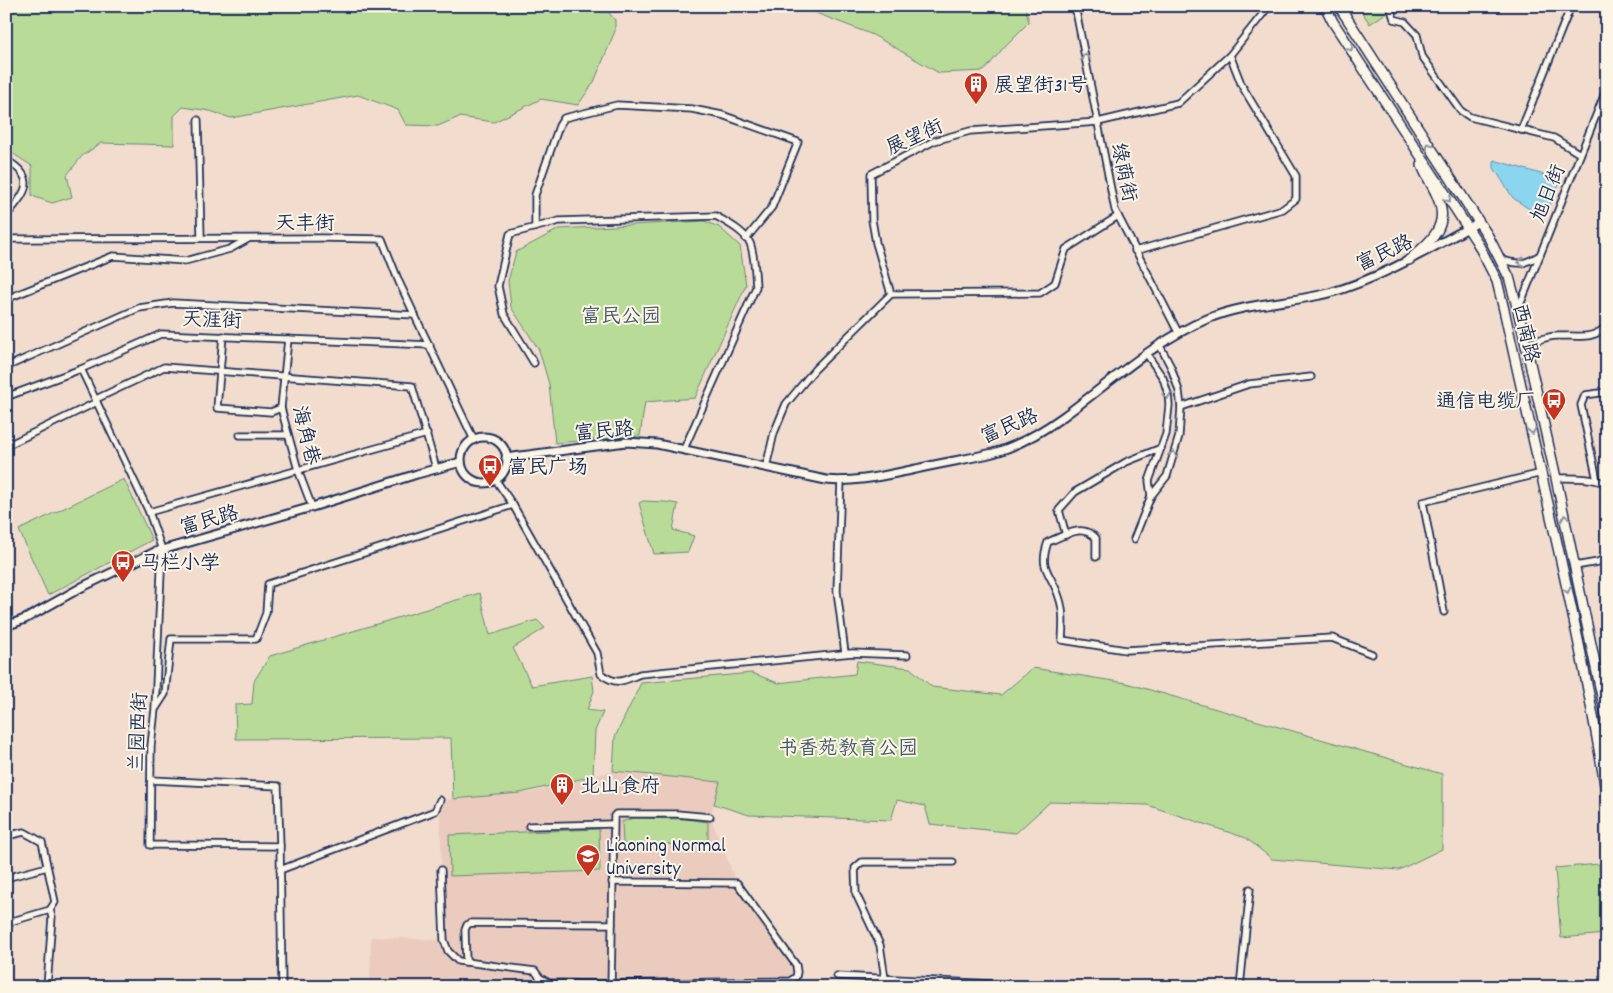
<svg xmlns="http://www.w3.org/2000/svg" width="1613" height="993" viewBox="0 0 1613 993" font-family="Dekko,'LXGW WenKai TC',sans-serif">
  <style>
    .built { fill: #ebcbbe }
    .green { fill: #b8dc97; stroke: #6a867a }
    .water { fill: #8cd5ee; stroke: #5f93b4 }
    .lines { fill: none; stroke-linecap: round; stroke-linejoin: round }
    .minor-casing { stroke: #1b2f5e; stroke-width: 9 }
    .tertiary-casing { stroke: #1b2f5e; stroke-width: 11 }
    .primary-casing { stroke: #1b2f5e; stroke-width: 12 }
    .minor { stroke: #fcf5e5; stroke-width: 5.5 }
    .tertiary { stroke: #fcf5e5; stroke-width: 7 }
    .primary { stroke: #fcf5e5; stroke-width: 9 }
    .oneway { stroke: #8c92a2 }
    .labels { text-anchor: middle; stroke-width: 4; stroke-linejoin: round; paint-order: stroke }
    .poi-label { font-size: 20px; fill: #1b2f5e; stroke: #fcf5e5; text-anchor: start }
    .street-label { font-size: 20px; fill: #1b2f5e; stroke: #fcf5e5 }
    .park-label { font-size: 20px; fill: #425a6c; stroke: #fcf5e5 }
  </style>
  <rect width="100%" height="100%" fill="#f2dcce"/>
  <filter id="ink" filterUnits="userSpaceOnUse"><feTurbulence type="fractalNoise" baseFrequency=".02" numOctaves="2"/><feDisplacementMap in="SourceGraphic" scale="10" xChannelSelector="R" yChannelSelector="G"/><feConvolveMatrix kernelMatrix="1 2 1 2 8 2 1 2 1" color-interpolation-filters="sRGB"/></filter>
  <g filter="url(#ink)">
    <polygon class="built" points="613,771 721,782 710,817 737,883 797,972 802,987 370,987 371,937 443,940 440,800 534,792"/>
    <g class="green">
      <polygon points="6,6 603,6 615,20 615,31 594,82 578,105 541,99 494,122 459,117 438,126 406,125 398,110 358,95 231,118 210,111 183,107 174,116 174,145 101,143 82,156 67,175 72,197 52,203 32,196 32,166 6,149"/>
      <polygon points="798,6 1025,6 1029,22 1005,46 984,71 939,73 873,35"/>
      <polygon points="1358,6 1387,6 1389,11 1370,24"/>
      <polygon points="704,221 719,227 740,246 746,285 695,398 645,402 640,436 555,443 549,384 539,350 511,307 508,281 516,252 559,229"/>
      <polygon points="124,479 152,540 48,595 19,530"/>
      <polygon points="643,501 665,502 678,504 673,530 694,536 688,552 654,554 639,503"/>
      <polygon points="480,593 490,635 537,620 545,628 513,648 532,686 592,676 594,691 587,710 603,712 595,731 593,776 520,793 453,799 451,738 236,739 235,705 252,704 254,681 270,656"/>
      <polygon points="857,661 910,668 932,687 1001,695 1033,668 1126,683 1442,774 1442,849 1399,870 1272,859 1246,838 1147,805 1050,802 1016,833 930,824 925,806 897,800 891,820 749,815 714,804 720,782 613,771 615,737 641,683 752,673 778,683 855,674"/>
      <polygon points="633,818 685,819 708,822 708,844 623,844 622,822"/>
      <polygon points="599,829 600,871 450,876 449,835"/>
      <polygon points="1599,864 1606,934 1561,938 1555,868"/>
    </g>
    <polygon class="water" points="1494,160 1561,180 1546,214 1538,215 1513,198 1494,168"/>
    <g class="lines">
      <g class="minor-casing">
        <g id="minor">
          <polyline points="1075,6 1115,210 1178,332"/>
          <polyline points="1390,6 1394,19 1405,22 1417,35 1422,56 1461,111 1470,117 1554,138 1580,154"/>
          <polyline points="198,120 201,238"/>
          <polyline points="1521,130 1571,6"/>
          <path d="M 6,160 C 39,179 25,193 6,216"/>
          <polyline points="535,227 535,195 559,126 564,118 617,105 692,109 722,115 798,142 772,207 746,239"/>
          <polyline points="6,239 321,238 382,239 399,282 474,440"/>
          <polyline points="1135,251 1283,209 1296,199 1296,176 1242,86 1230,55"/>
          <path d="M 1500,259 C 1518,265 1524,265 1540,255"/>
          <polyline points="891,294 1040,293 1055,283 1066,249 1118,216"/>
          <polyline points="6,299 113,256 185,261 230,249 248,239"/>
          <polyline points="1518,310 1607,88"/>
          <polyline points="223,336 217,408 271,412 281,408"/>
          <polyline points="288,339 281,408 298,470 312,507"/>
          <path d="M 1526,344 C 1536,341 1547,336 1557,336 C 1575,335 1595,341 1607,325"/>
          <polyline points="1146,353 1163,378 1168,394 1169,405 1166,434 1149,481 1151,496"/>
          <path d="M 534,363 L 504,314 L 498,286 L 510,234 L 559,221 L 716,216 C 727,223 744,231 750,243 C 755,256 755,274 756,287 L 684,449"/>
          <polyline points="6,367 139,308 173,303 415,315"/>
          <polyline points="81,369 149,512 162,550 155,709 151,746 150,845 280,846 282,987"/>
          <polyline points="6,397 81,369 161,334 430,345"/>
          <polyline points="96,399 164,367 412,386 436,468"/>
          <polyline points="1181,407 1249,384 1311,377"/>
          <polyline points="240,435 288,435"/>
          <polyline points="6,446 97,402"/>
          <polyline points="766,467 774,433 786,404 815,369 891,294 876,243 872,220 871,174 934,141 970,131 1098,122 1178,103 1230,55 1269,6"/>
          <path d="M 1556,478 C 1574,478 1590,477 1607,484"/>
          <path d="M 495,479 L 513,505 L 597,653 L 601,674 C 618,686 622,681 640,674 L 852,653 L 907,655"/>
          <polyline points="841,480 837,591 845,653"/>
          <polyline points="1597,480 1581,405 1585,395 1607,392"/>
          <polyline points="149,512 427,434"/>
          <polyline points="1066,535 1059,510 1075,492 1126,462 1161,448"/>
          <polyline points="1134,539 1151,496 1167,476 1179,436 1181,407 1179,391 1171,367 1159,344"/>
          <path d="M 1096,557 L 1096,538 C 1081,523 1066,535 1048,542 C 1038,570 1051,572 1059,597 C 1064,611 1063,625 1062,640 L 1126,650 L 1332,638 L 1372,654"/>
          <polyline points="1575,566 1598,562 1607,557"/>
          <polyline points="1444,612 1423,502 1542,473"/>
          <polyline points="156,708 165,694 171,639 256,639 266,613 268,584 513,505"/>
          <polyline points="151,780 278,786 280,846"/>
          <polyline points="529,826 613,824"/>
          <polyline points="6,836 24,832 42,842 55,902 50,910 52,917 47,987"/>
          <polyline points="280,870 435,811 440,800"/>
          <polyline points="441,870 444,940 448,951 458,961 535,971 540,978 549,983 611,984 790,981 796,977 797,972 796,965 737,883 612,882"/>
          <polyline points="6,878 47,867"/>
          <polyline points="6,923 50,910"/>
          <polyline points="466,962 465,930 467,925 471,923 612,924"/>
          <polyline points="837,976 1054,987"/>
          <polyline points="885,979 880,945 856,894 855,868 862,862 953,862"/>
          <polyline points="611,987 614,816 616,814 677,814 710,817"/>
          <polyline points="1240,987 1250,889"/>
        </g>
      </g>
      <g class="tertiary-casing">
        <g id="tertiary">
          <circle cx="484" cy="460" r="23"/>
          <path d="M 506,458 L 626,442 L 657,444 L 826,480 C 856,483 886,475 916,469 C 941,463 968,459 993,453 C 1018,446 1043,431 1064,416 C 1111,382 1153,342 1207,319 C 1244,303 1290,303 1329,293 C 1380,279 1433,247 1479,222"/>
          <polyline points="6,626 25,619 82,587 155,552 312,507 417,474 461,462"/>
        </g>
      </g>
      <g class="primary-casing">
        <g id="primary">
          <path d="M 1325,6 L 1333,22 L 1477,242 L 1497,281 L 1505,314 C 1540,475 1582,635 1607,798"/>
          <polyline points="1339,6 1488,236 1509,277 1518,310 1556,478 1607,720"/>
          <path d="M 1409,260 C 1428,244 1449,228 1439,201 C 1435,188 1426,177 1422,165"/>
        </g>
      </g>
      <use href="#minor" class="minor"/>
      <use href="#tertiary" class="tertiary"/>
      <use href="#primary" class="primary"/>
    </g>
    <defs><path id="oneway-chevron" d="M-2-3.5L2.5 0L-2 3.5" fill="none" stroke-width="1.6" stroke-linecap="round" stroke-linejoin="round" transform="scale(1.25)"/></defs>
    <g class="oneway">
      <use href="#oneway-chevron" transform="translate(1350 48) rotate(57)"/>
      <use href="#oneway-chevron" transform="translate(1085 57) rotate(-101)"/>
      <use href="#oneway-chevron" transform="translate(1429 146) rotate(-123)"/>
      <use href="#oneway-chevron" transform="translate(1448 199) rotate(57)"/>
      <use href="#oneway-chevron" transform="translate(1521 262) rotate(175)"/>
      <use href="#oneway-chevron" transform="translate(1167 396) rotate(80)"/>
      <use href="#oneway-chevron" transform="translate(1532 431) rotate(77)"/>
      <use href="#oneway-chevron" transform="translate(1173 454) rotate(-73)"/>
      <use href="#oneway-chevron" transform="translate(1565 518) rotate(-102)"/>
      <use href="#oneway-chevron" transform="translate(1567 590) rotate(78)"/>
    </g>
  </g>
  <defs>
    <g id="building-pin" transform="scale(1.25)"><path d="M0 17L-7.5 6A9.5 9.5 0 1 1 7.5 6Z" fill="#c8321e" stroke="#fcf5e5"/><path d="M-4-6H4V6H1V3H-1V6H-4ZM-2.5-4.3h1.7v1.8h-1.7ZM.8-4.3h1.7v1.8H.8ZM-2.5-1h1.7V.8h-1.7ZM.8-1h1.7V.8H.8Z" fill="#fff"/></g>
    <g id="bus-pin" transform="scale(1.25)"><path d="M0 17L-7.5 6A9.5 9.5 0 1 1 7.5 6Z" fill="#c8321e" stroke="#fcf5e5"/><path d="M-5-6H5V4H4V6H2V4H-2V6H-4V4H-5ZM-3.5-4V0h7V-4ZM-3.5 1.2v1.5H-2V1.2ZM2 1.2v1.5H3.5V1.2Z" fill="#fff"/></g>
    <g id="university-pin" transform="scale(1.25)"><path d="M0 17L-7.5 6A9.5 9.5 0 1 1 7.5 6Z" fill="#c8321e" stroke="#fcf5e5"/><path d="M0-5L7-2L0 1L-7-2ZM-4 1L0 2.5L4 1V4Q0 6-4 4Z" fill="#fff"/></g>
  </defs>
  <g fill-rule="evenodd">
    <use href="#building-pin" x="976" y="84"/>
    <use href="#bus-pin" x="1554" y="400"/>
    <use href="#bus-pin" x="490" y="466"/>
    <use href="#bus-pin" x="123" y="562"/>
    <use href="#building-pin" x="562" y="785"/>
    <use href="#university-pin" x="588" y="856"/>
  </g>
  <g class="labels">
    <g class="poi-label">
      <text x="994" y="91">展望街31号</text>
      <text x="1536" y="407" text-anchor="end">通信电缆厂</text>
      <text x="508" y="473">富民广场</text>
      <text x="140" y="569">马栏小学</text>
      <text x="580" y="792">北山食府</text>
      <text x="606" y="851">Liaoning Normal<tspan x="606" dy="23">University</tspan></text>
    </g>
    <g class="street-label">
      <text transform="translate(914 136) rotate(-24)" y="7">展望街</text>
      <text transform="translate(1125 172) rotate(78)" y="7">绿荫街</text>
      <text transform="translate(1547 193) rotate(-68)" y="7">旭日街</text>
      <text x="305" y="229">天丰街</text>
      <text transform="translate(1384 252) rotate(-25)" y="7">富民路</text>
      <text transform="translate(212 319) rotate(2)" y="7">天涯街</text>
      <text transform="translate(1527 333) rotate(77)" y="7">西南路</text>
      <text transform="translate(1009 425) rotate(-23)" y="7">富民路</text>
      <text transform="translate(604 430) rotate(-5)" y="7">富民路</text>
      <text transform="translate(307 435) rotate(76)" y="7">海角巷</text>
      <text transform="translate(209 519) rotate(-16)" y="7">富民路</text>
      <text transform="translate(137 732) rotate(-87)" y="7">兰园西街</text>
    </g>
    <g class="park-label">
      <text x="621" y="322">富民公园</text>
      <text x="848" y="754">书香苑教育公园</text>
    </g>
  </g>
  <rect width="1613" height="993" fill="none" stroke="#fcf5e5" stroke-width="25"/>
  <rect x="12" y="12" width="1588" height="968" fill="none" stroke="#1b2f5e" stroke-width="2" filter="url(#ink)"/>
</svg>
